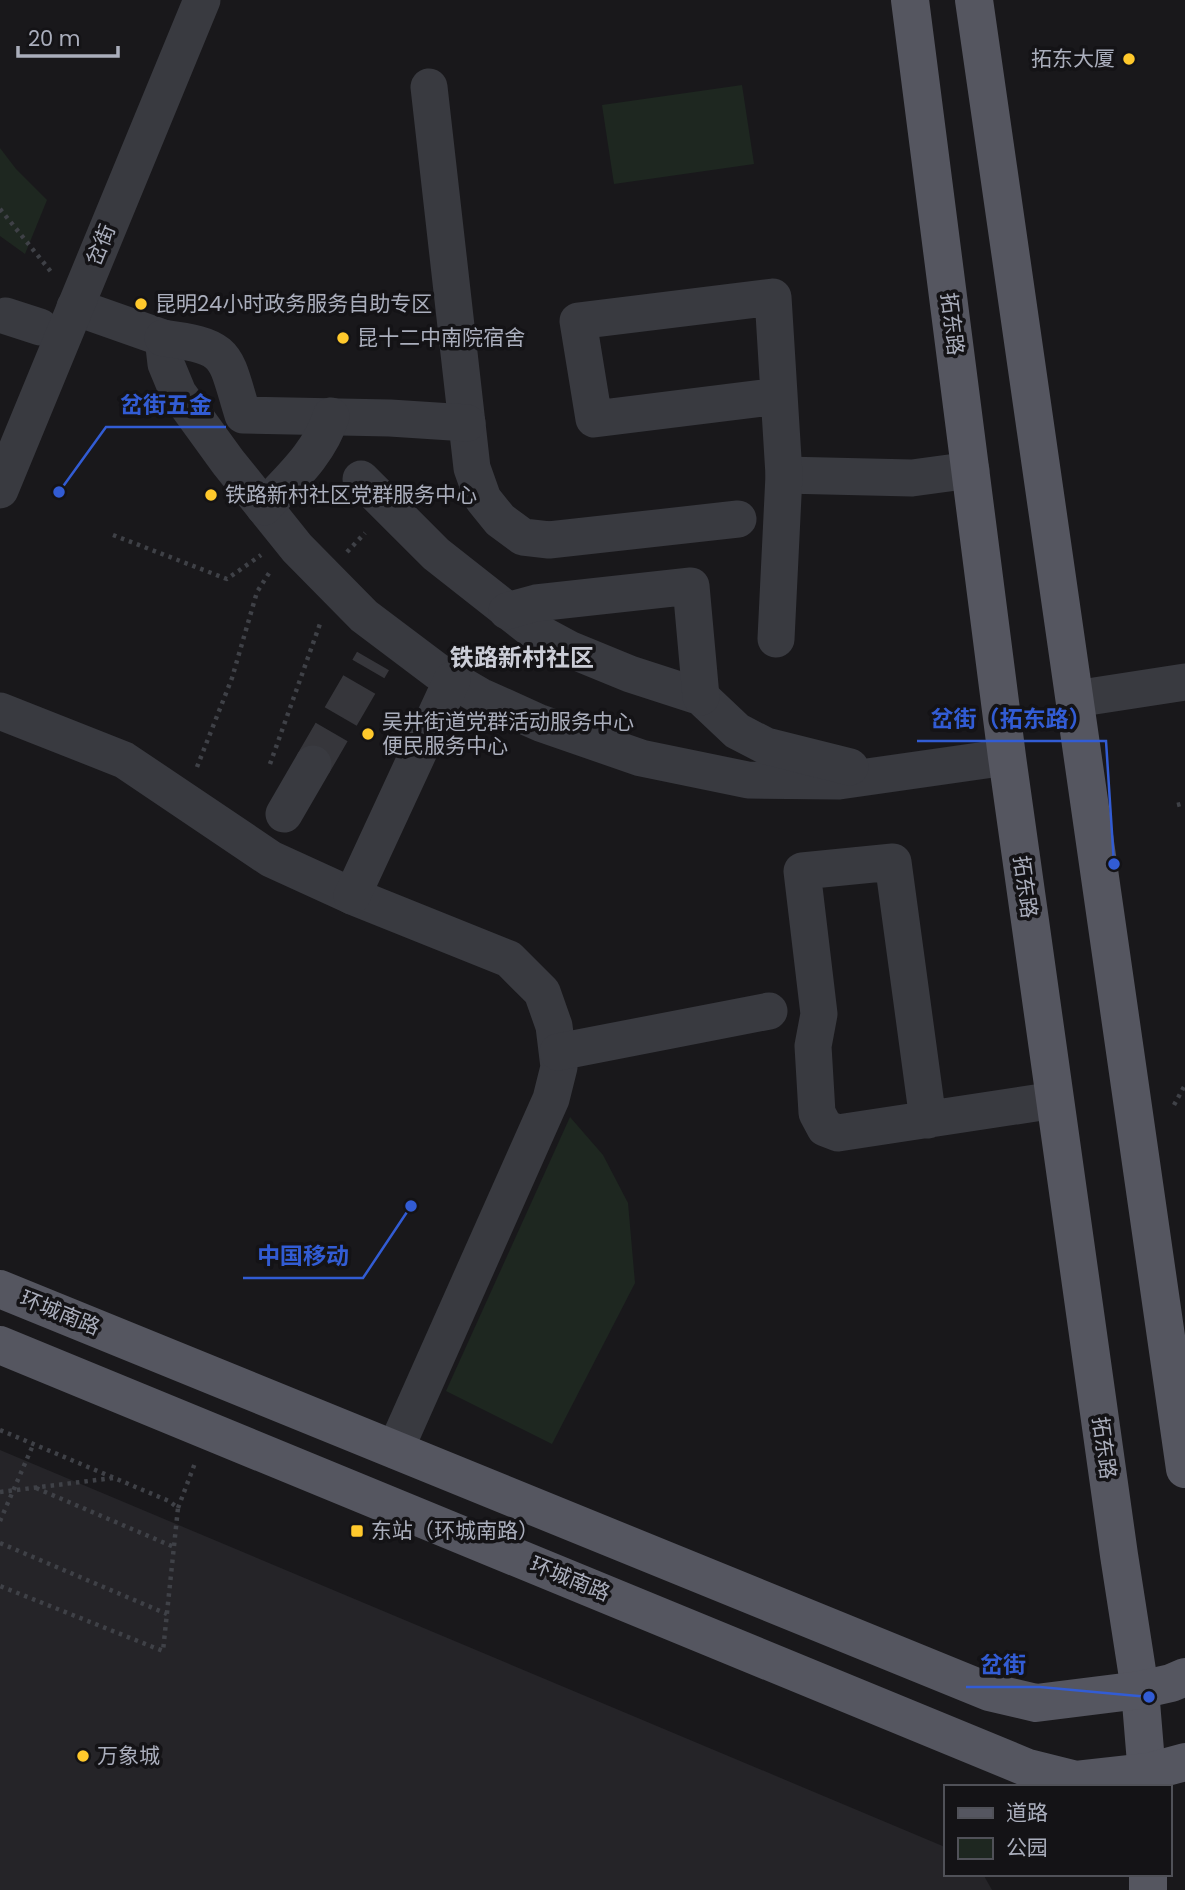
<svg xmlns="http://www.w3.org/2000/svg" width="1185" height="1890" viewBox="0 0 1185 1890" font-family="Poppins,'Noto Sans SC',sans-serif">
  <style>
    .built { fill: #252428 }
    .green { fill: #1e2720 }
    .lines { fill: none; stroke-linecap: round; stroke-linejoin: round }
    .minor-tunnel { stroke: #36363b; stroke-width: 37; stroke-dasharray: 37 18; stroke-linecap: butt }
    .path { stroke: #3f4147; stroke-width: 4.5; stroke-dasharray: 3.5 5; stroke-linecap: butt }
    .minor { stroke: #393a40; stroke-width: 37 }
    .major { stroke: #555660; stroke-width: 38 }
    .poi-dot { fill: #ffc92c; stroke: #141316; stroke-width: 2.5 }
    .labels { text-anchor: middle; stroke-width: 7; stroke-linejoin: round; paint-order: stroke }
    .poi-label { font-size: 21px; fill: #aaaebc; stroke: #141316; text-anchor: start }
    .street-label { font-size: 21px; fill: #aaaebc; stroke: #141316 }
    .quarter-label { font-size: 24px; font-weight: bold; fill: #cbcdd7; stroke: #141316 }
    .leader { fill: none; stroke: #325cd4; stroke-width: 2.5 }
    .callout-dot { fill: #325cd4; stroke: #141316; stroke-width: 2.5 }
    .callout-label { font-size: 23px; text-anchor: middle; font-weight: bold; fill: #325cd4; stroke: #141316; stroke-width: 7; stroke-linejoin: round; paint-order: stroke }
  </style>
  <rect width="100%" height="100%" fill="#19181b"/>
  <polygon class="built" points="0,1450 945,1847 945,1874 983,1874 992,1890 0,1890"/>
  <g class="green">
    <polygon points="742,85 754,164 614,184 602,105"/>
    <polygon points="0,148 16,169 47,200 25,254 0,236"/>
    <polygon points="570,1117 603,1155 628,1203 635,1283 552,1444 446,1391"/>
  </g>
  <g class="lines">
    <polyline class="minor-tunnel" points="313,764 373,661"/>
    <g class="path">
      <polyline points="0,209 52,273"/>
      <polyline points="113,535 227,579 261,555"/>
      <polyline points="347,552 365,533"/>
      <polyline points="270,764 321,621"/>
      <polyline points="197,767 232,678 257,592 271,570"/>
      <polyline points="1177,805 1185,803"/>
      <polyline points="1174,1105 1185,1085"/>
      <polyline points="0,1430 169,1501 178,1508 163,1651 0,1586"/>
      <polyline points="36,1488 174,1547"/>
      <polyline points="0,1492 113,1478"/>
      <polyline points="178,1508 195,1463"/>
      <polyline points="0,1521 33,1445"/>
      <polyline points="0,1543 167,1614"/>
    </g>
    <g class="minor">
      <polyline points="429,87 472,468 483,499 500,520 523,537 549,540 738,519"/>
      <polyline points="75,307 163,338 166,364 178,393 228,462 297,548 364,616 437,671 480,696 540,723 641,758 748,780 839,781 1007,757"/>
      <polyline points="6,316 40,327"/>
      <path d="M 163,338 C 231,347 224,354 243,415 L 390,418 L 467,423"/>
      <polyline points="784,475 912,478 971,470"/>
      <polyline points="361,479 436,554 530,628 569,649 630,674 701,697 737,731 766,746 850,767"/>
      <polyline points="0,490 202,0"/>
      <path d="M 264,507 C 289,480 320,453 331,416"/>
      <polyline points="507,611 536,603 691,586 701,697"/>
      <polyline points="776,639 784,475 773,297 578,321 594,419 779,396"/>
      <polyline points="1075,699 1185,682"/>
      <polyline points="0,711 124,760 271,859 352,896 509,959 542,992 554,1026 559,1067 551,1099 395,1450"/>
      <polyline points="284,814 313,764"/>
      <polyline points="352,896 452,680"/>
      <polyline points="558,1052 769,1011"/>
      <polyline points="928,1120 893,862 802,871 819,1014 813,1046 817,1113 825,1128 838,1133 1055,1100"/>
    </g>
    <g class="major">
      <polyline points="910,0 1007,757 1119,1555 1140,1690 1148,1787"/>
      <polyline points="974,0 1185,1469"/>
      <polyline points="0,1289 989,1692 1036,1703 1140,1690 1171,1683 1185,1677"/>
      <polyline points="0,1345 1028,1768 1076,1780 1148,1772 1185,1762"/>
      <polyline points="1148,1890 1148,1874"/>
    </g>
  </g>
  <g class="poi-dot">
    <circle cx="1129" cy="59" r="7"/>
    <circle cx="141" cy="304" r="7"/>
    <circle cx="343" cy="338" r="7"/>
    <circle cx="211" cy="495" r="7"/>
    <circle cx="368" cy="734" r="7"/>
    <rect x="350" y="1524" width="14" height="14" rx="3.5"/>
    <circle cx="83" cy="1756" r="7"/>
  </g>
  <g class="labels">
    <g class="poi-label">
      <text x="1115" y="66" text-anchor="end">拓东大厦</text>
      <text x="155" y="311">昆明24小时政务服务自助专区</text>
      <text x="357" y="345">昆十二中南院宿舍</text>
      <text x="225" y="502">铁路新村社区党群服务中心</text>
      <text x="382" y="729">吴井街道党群活动服务中心<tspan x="382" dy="24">便民服务中心</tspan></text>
      <text x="371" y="1538">东站（环城南路）</text>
      <text x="97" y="1763">万象城</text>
    </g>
    <g class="street-label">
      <text transform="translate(101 245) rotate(-68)" y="7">岔街</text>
      <text transform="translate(952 324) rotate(83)" y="7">拓东路</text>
      <text transform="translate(1025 887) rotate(82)" y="7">拓东路</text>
      <text transform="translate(60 1313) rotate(22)" y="7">环城南路</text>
      <text transform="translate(1104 1448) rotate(82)" y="7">拓东路</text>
      <text transform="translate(570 1579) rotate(22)" y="7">环城南路</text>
    </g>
    <g class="quarter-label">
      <text x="522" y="666">铁路新村社区</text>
    </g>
  </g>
  <path class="leader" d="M59 492L106 427H226M1114 864L1106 741H917M411 1206L363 1278H243M1149 1697L1040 1687H966"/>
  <g class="callout-dot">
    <circle cx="59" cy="492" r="7"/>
    <circle cx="1114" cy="864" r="7"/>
    <circle cx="411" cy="1206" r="7"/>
    <circle cx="1149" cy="1697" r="7"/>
  </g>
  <g class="callout-label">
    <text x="166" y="413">岔街五金</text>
    <text x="1011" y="727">岔街（拓东路）</text>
    <text x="303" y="1264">中国移动</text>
    <text x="1003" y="1673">岔街</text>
  </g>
  <rect x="944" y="1785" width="228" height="91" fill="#141316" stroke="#505158" stroke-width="2"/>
  <rect x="958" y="1808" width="35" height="10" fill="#555660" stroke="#505158" stroke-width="2"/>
  <text x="1006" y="1820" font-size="21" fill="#aaaebc">道路</text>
  <rect x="958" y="1838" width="35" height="21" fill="#1e2720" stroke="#505158" stroke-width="2"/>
  <text x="1006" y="1855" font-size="21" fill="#aaaebc">公园</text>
  <path d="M18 46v10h100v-10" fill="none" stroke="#aaaebc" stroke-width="3.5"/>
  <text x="28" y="46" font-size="21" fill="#aaaebc" stroke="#141316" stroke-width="5" paint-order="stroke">20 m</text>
</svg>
